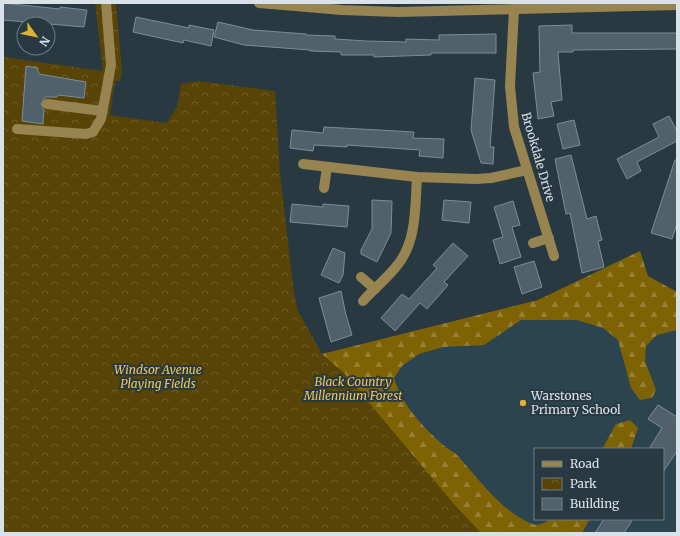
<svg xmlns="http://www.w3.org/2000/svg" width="680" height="536" viewBox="0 0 680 536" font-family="Merriweather,serif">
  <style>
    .built { fill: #2c4450; fill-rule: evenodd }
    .forest { fill: url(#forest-firs) }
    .park { fill: url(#park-crowns) }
    .building { fill: #50616b; stroke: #7b8d98 }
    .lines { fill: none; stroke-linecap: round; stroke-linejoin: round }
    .minor { stroke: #978450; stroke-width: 10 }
    .poi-dot { fill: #dbb233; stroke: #293942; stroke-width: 1.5 }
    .labels { text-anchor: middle; stroke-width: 4; stroke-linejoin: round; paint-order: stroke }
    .street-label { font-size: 12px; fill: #d8e2e8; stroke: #293942 }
    .park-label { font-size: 12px; font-style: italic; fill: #ecc65a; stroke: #293942 }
    .poi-label { font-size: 12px; fill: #d8e2e8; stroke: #293942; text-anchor: start }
  </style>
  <defs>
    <pattern id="forest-firs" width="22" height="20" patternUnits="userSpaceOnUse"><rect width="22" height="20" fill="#7e6304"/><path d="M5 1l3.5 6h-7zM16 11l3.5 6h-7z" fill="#958035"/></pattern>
    <pattern id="park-crowns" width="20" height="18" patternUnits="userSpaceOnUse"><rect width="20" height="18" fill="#574406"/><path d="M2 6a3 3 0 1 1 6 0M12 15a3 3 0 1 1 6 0" fill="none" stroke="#6e5f2a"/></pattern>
  </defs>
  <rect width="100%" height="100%" fill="#293942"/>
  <path class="built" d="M 640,251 L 648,276 L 677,292 L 677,533 L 481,533 L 322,354 L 538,300 ZM 535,449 L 663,449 L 663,519 L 535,519 Z"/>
  <g class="forest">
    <path d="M 640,251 L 648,276 L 677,292 L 677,330 L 657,335 L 646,346 L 645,361 L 656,390 L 652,398 L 640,400 L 631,388 L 618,340 L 603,328 L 577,320 L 521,320 L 484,345 L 443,347 L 419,354 L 402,366 L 394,378 C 402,405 422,426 442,444 C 447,449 455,452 459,457 C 479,480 502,511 530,523 C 540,528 545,521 553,519 C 564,517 579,519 590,519 L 582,533 L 438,533 L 316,358 L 322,354 L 538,300 Z"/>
    <polygon points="630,420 638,428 631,449 602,449 616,424"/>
  </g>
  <polygon class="park" points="95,3 116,3 122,72 120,81 115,81 110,115 167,123 177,107 181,84 198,81 275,91 280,174 294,293 298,311 322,354 345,374 453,503 481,533 3,533 3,57 103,71"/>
  <g class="building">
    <polygon points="3,3 60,9 60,7 87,10 84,27 3,20"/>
    <polygon points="136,17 189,28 189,25 214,30 211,46 184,40 183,43 133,32"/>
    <polygon points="218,22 253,30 306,34 306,35 335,36 335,39 366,41 406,42 406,39 439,40 439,35 496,34 496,53 431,53 431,55 374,57 374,55 341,55 341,52 310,51 310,50 244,45 214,37"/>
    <polygon points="572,25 572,33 677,33 677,49 573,50 573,52 558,52 562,100 551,102 554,116 538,119 533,73 540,72 539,26"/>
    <polygon points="26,66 37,68 39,74 86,82 84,98 58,95 57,97 45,97 41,104 44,110 43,124 22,121"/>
    <polygon points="475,78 495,80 490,147 494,147 493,164 481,163 471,130"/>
    <polygon points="669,116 677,131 677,141 637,162 641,171 627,179 617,159 659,137 653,124"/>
    <polygon points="574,120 580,145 563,149 557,124"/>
    <polygon points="324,127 414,132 413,138 444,139 443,158 419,156 420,150 347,145 347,147 314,145 313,151 290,148 292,130 323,133"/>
    <polygon points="571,155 587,219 596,216 602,240 598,241 604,267 582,273 570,213 566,214 555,159"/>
    <polygon points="675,160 677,160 677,224 672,239 651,233"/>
    <polygon points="372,200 392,201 391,233 377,262 361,254 361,250 372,229"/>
    <polygon points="444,200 471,202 469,223 442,220"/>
    <polygon points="513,201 520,225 512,227 521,257 500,264 493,240 503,237 494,207"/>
    <polygon points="292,204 323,207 323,204 349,206 347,227 290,222"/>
    <polygon points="453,243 468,256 444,282 448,285 427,309 420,303 395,331 381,318 402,294 409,299 437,268 433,265"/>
    <polygon points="333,248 345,253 343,275 339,283 321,275"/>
    <polygon points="534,261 542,287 522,294 514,267"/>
    <polygon points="341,291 346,315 352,335 331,342 319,298"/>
    <polygon points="658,405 677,417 677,451 663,472 663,449 649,449 662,428 648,419"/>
    <polygon points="604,519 633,519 624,533 595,533"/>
  </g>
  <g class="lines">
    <g class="minor">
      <polyline points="259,3 342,10 398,12 677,5"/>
      <polyline points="514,9 510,86 514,127 554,256"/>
      <polyline points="47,104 102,111"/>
      <polyline points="17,129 86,134 93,132 101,119 111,65 106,3"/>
      <polyline points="303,164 417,177 476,179 491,178 527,170"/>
      <polyline points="324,188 327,167"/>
      <polyline points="533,243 549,238"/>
      <polyline points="361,277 375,289"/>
      <path d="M 363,301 C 373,290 385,280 395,268 C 417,244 415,208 417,177"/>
    </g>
  </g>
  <circle class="poi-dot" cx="523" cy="403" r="4"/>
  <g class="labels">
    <g class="street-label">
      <text transform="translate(538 157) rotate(74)" y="4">Brookdale Drive</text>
    </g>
    <g class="park-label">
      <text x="158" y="374">Windsor Avenue<tspan x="158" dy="14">Playing Fields</tspan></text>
      <text x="353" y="386">Black Country<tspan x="353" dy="14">Millennium Forest</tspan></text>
    </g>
    <g class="poi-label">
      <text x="531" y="400">Warstones<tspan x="531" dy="14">Primary School</tspan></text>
    </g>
  </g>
  <rect width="680" height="536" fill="none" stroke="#d8e2e8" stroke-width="8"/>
  <rect x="534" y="448" width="130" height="72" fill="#293942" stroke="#6f7d84"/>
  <rect x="542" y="461" width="20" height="6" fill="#978450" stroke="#6f7d84"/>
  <text x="570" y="468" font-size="12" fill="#d8e2e8">Road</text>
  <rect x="542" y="478" width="20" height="12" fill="url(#park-crowns)" stroke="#6f7d84"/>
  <text x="570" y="488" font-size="12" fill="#d8e2e8">Park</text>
  <rect x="542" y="498" width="20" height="12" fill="#50616b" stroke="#6f7d84"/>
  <text x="570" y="508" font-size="12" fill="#d8e2e8">Building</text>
  <g transform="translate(36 36) rotate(123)"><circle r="19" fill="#293942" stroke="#6f7d84"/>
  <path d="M0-3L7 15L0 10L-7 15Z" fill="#dbb233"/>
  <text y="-6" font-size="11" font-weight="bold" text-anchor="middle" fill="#d8e2e8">N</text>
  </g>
</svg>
